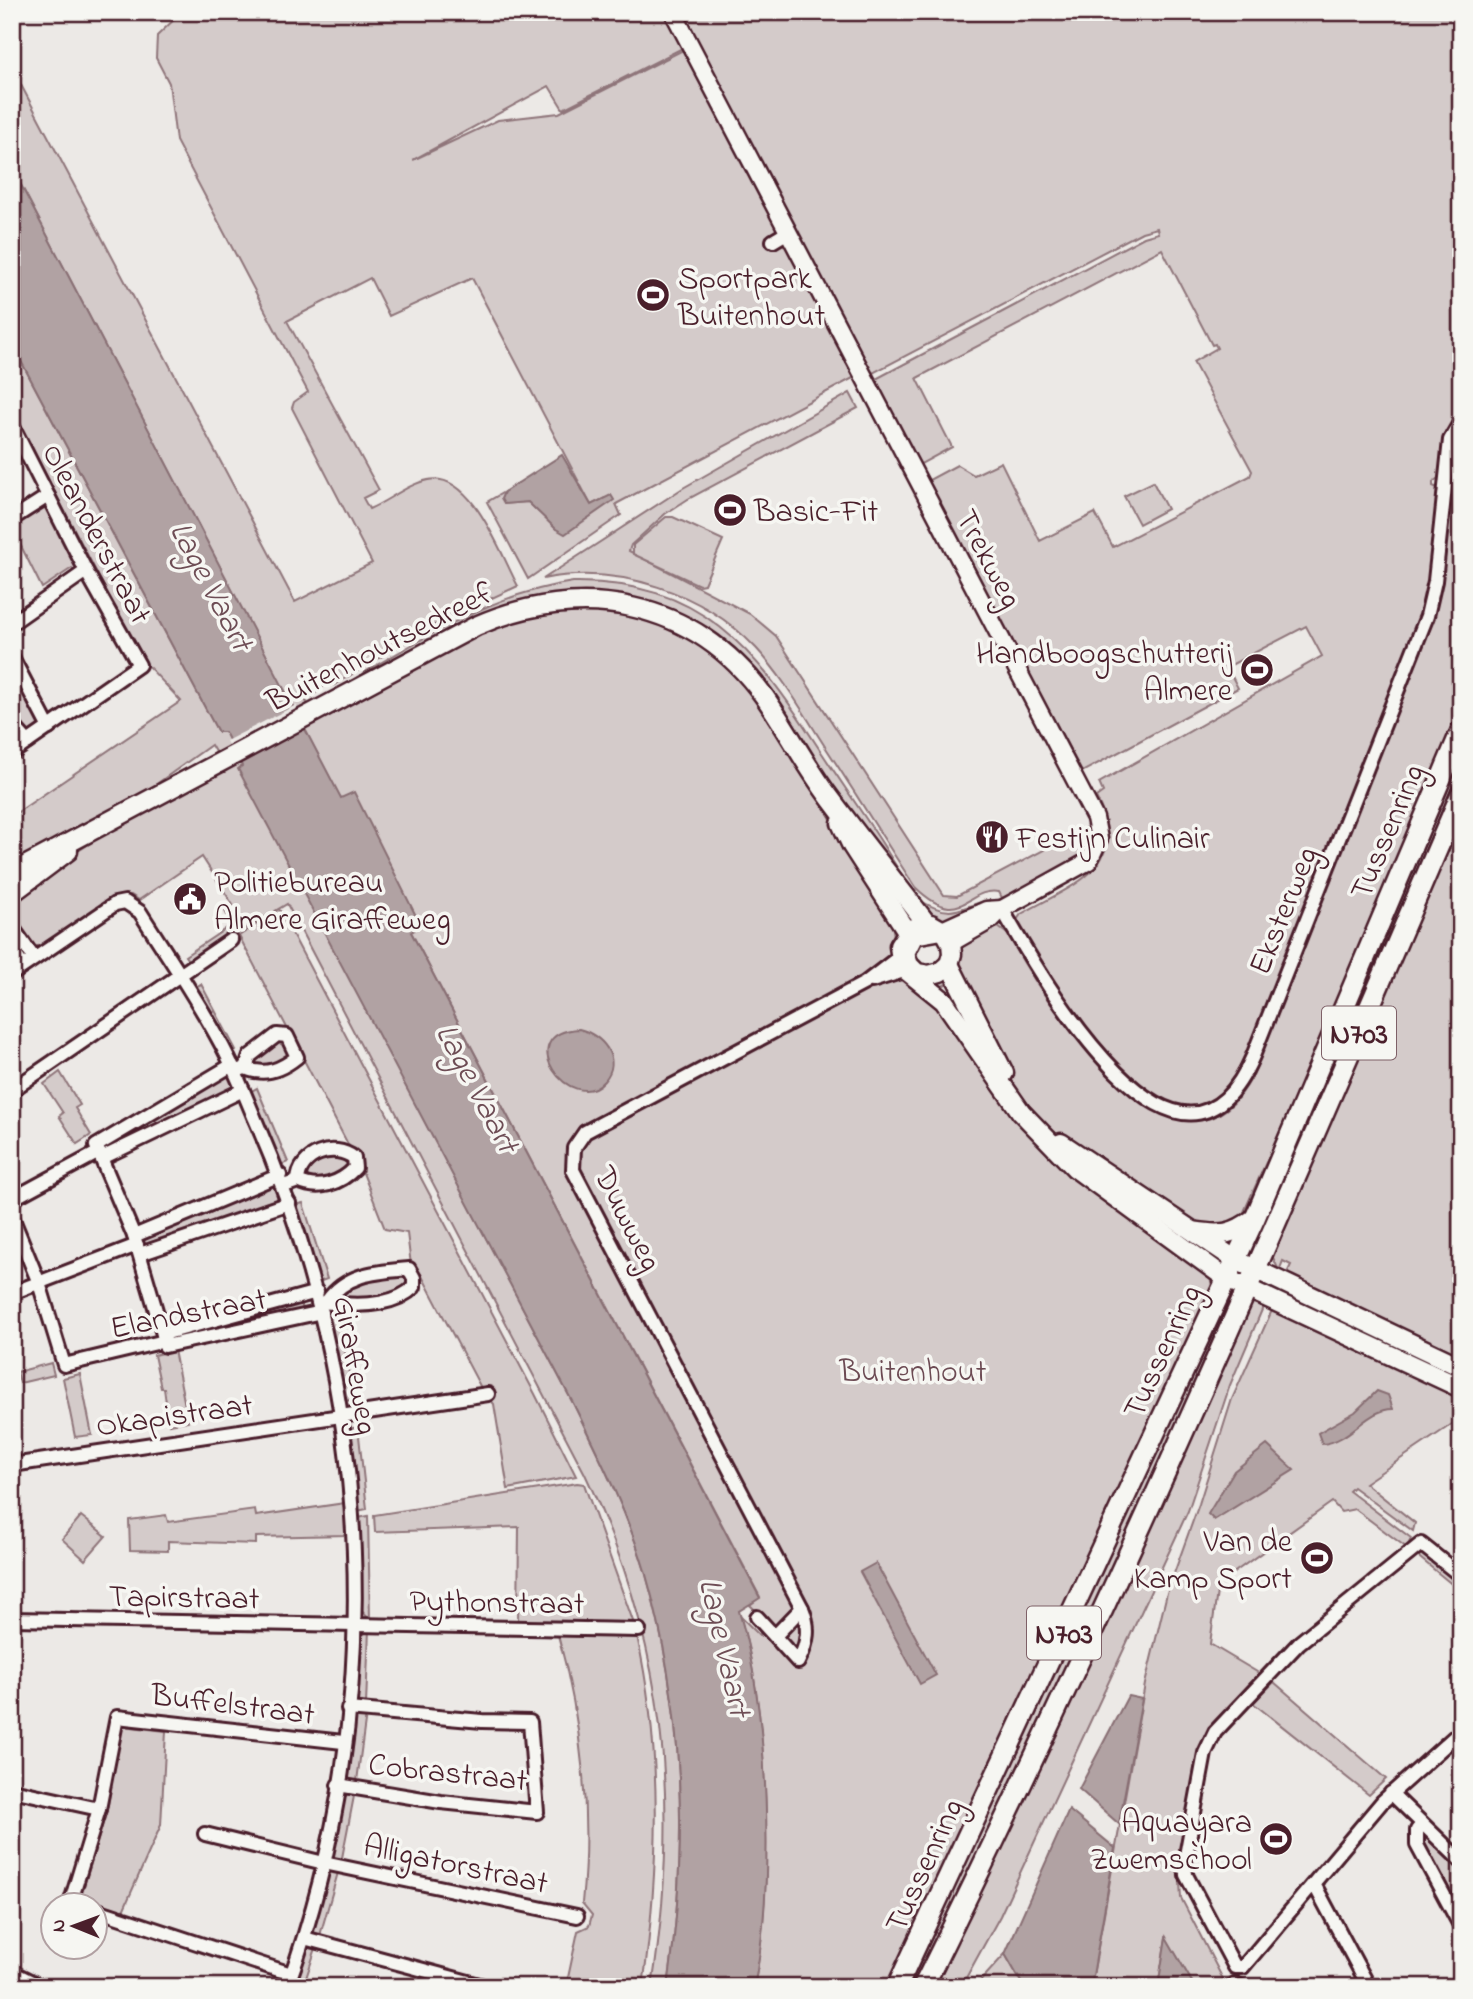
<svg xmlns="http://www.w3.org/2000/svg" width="1473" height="1999" viewBox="0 0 1473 1999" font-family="'Indie Flower',sans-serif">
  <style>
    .green { fill: #d4cbca; stroke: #8f757a; stroke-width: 2; fill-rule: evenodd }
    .water { fill: #b1a2a3; stroke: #886e73; stroke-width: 2 }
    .pier { fill: #ece9e6 }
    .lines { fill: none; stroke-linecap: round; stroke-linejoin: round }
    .minor-casing { stroke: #4a1f2b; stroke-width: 18 }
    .tertiary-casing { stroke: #4a1f2b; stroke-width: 21 }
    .secondary-casing { stroke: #4a1f2b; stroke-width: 23 }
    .trunk-casing { stroke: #4a1f2b; stroke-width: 24 }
    .minor { stroke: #f6f6f2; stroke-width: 12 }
    .tertiary { stroke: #f6f6f2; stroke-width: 16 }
    .secondary { stroke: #f6f6f2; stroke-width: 18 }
    .trunk { stroke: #f6f6f2; stroke-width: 19 }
    .labels { text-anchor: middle; stroke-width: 7; stroke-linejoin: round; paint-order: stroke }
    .shield { fill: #f6f6f2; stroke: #7e6067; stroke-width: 2 }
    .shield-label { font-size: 30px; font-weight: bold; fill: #4a1f2b }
    .poi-label { font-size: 32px; fill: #4a1f2b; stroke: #f6f6f2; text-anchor: start }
    .street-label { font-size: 32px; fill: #4a1f2b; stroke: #f6f6f2 }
    .park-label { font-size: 32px; fill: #6c4a53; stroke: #f6f6f2 }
    .water-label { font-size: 33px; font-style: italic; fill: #6e4d55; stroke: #f6f6f2 }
  </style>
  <rect width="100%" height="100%" fill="#ece9e6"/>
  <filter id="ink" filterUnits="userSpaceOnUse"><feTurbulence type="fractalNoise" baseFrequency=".0143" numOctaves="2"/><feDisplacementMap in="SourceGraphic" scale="14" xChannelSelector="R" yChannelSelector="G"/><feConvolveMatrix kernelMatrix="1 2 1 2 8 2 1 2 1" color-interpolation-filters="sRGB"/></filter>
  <g filter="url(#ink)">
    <g class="green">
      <path d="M 182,12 L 1461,12 L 1461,412 L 1446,436 L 1442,475 L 1433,482 L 1433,486 L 1440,489 L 1436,555 L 1420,620 L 1247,1058 C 1237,1073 1227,1093 1210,1103 C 1146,1138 1054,985 1026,941 L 1015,947 C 1050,1011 1184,1210 1253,1075 L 1406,681 L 1448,505 L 1461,491 L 1461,724 L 1239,1223 L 1204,1230 C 1153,1197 1079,1160 1038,1116 C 1002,1077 981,1025 957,978 L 930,993 L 1022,1118 L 1209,1272 L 1213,1291 L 889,1987 L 754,1987 C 774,1886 769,1715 740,1616 L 760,1636 L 761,1616 L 750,1605 L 760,1597 L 411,932 L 421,926 L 353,793 L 341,799 L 12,168 L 12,68 L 295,602 L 372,563 L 292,408 L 294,402 L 308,392 L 176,141 L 169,83 L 156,58 L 157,36 ZM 696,41 L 871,374 L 1142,232 L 1157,228 L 1158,233 L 1144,237 L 874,380 L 919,465 L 952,447 L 917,378 L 1162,249 L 1212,345 L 1215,344 L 1217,348 L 1193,362 L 1252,471 L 1250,476 L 1113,547 L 1095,513 L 1040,541 L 1001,462 L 974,475 L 957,465 L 929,480 L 931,490 L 1082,772 L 1238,688 L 1227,667 L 1306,626 L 1322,656 L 1099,783 L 1103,792 L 1096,797 C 1133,868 1072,885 1021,914 L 1017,920 L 1019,929 L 1009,935 L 998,927 C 967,932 938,963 914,982 L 901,978 L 892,924 L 776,724 L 735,673 L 694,641 L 655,622 L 599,608 L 530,613 L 466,638 L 399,672 L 337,711 L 315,720 L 306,701 L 324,686 L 334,685 L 438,623 L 518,586 C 501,555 472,471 428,480 C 408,484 388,501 369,509 L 363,498 L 379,490 L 287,321 L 370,278 L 389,316 L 472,278 L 591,505 L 605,498 L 556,529 L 528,502 L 504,504 L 504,492 L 487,502 L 528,579 L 621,515 L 616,504 L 855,377 L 683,50 L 559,113 L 498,120 L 413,160 L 549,86 L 563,109 Z"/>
      <path d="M 12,344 L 218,732 L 225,731 L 242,766 L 239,769 L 574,1405 C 600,1458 628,1514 645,1571 C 685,1710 688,1845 668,1987 L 652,1987 C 681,1802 666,1644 585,1474 L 287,904 L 237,934 L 225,911 L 233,905 L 202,857 L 139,900 L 131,895 L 120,895 L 42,946 L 32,946 L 12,921 L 17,895 C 81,846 151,800 226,771 L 211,745 L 155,785 L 12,867 L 12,816 L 181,701 L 146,664 L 137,650 L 12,410 Z"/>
      <path d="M 850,393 L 858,408 L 688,499 L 665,514 L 631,545 L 629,551 L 750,614 L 776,636 L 944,895 L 957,896 L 1089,826 C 1094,871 1035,885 1002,898 L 999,892 C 966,886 962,932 915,887 C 885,841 856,794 826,748 C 804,714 784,678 756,648 C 703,592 619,564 543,579 L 683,488 Z"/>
      <polygon points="1153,482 1167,509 1139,524 1124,496"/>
      <polygon points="45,506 51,506 82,565 77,574 72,568 42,588 12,528"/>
      <polygon points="666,517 673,517 723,540 704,584 699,585 633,554 633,545"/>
      <path d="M 573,582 C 701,580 755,649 818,747 C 838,778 860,809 880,840 C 893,860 905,883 921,901 C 954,920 958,907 989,900 L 994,901 C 972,913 953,927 928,917 L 805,750 L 697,626 L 560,597 L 330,697 C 353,677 381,663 408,647 C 461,617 511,591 573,582 Z"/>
      <polygon points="12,671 45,723 25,736 12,718"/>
      <polygon points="1461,754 1461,785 1264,1230 1322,1093 1346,1022"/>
      <polygon points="1461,815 1461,1361 1286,1275 1291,1265 1283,1261 1279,1271 1271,1253"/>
      <polygon points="279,909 535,1394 576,1476 508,1489 494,1404 481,1388 421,1274 411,1265 407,1233 385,1229 363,1173 239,936"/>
      <polygon points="227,928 232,936 190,963 185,956"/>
      <polygon points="201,984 236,1050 230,1054 194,988"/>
      <polygon points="282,1038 291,1052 289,1058 262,1068 256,1065 253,1061"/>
      <polygon points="60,1072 80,1105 75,1108 91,1135 77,1144 59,1116 63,1113 44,1084"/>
      <polygon points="228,1073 235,1087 108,1149 107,1147"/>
      <polygon points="257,1088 288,1162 281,1165 250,1092"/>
      <path d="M 337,1153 L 348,1165 C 341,1177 323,1180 309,1180 L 306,1171 L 309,1166 Z"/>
      <polygon points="276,1182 283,1197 145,1247 143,1240"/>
      <polygon points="303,1203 327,1279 319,1282 296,1205"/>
      <path d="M 404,1274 L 408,1280 L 406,1287 C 385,1294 366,1301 343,1298 L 344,1288 L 375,1277 Z"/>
      <polygon points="1229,1288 1235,1292 1232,1300 1153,1475 1139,1517 917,1987 903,1987 1052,1680"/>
      <polygon points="300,1300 304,1312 172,1341 171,1336"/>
      <polygon points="1252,1300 1264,1305 1230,1385 1188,1511 1000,1916 961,1987 930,1987"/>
      <polygon points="1273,1308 1461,1390 1461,1418 1365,1483 1415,1523 1413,1531 1353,1487 1349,1491 1411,1538 1407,1548 1355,1509 1341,1512 1332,1502 1218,1584 1210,1644 1262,1675 1199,1757 1179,1867 1181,1898 1225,1983 1223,1987 1195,1987 1166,1938 1158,1987 1091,1987 1145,1684 1167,1593 1199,1504 1232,1399"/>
      <polygon points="338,1314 354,1399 346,1401 329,1316"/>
      <polygon points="174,1350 188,1421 169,1424 164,1388 161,1388 154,1355"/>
      <polygon points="51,1363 54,1375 20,1383 17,1372"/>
      <polygon points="80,1374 92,1435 75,1437 63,1378"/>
      <polygon points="358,1427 367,1509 357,1511 349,1429"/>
      <polygon points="577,1483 584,1484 634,1624 518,1623 519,1527 375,1532 374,1515"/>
      <polygon points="345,1503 346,1535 256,1537 256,1544 168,1541 168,1551 130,1550 129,1520 166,1515 168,1522 255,1510 256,1516"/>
      <polygon points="81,1516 106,1536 85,1560 62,1539"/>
      <polygon points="368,1516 370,1620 359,1608 358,1518"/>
      <polygon points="1423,1552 1459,1581 1460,1591 1415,1554"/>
      <polygon points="369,1629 366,1705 353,1704 357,1641"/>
      <path d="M 558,1635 L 637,1636 C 663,1753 659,1868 643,1987 L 566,1987 L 578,1931 L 589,1926 L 592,1915 L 582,1903 C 591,1814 582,1721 558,1635 Z"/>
      <polygon points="1274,1682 1386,1779 1369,1795 1253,1703"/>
      <polygon points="352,1713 366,1714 357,1781 343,1779"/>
      <polygon points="122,1726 166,1731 161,1825 123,1911 81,1896 107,1810"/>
      <polygon points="342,1788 355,1791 341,1863 328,1860"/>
      <polygon points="1425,1833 1461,1868 1461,1916 1421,1839"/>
      <polygon points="328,1866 339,1869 319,1939 308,1935"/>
      <polygon points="305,1944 316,1948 303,1987 291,1987"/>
      <polygon points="1005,1954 1024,1987 975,1987"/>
    </g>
    <g class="water">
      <path d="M 12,168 L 341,798 L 354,792 L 421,926 L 411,932 L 760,1598 L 739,1611 C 769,1713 775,1883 754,1987 L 668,1987 C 688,1844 685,1710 645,1571 C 628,1514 600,1458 574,1405 L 238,769 L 242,766 L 225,732 L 218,732 L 12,344 Z"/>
      <polygon points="562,455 591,505 611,495 614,500 565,534 556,529 528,502 504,504 501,499 504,492"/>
      <path d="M 579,1029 C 601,1034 624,1059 604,1081 C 571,1117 510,1033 579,1029 Z"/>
      <path d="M 1377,1391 L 1388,1395 L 1393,1409 C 1367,1409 1350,1442 1322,1444 L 1318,1433 L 1355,1412 Z"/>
      <polygon points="1267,1445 1294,1470 1214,1520 1208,1514 1234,1471"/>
      <polygon points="876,1563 936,1675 920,1684 860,1572"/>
      <polygon points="1128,1696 1142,1699 1119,1824 1079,1789"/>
      <polygon points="1069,1810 1115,1848 1091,1987 1024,1987 1005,1954"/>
      <polygon points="1166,1937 1192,1982 1195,1987 1158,1987"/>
    </g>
    <polygon class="pier" points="296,705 306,724 237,761 226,741"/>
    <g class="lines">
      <g class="minor-casing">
        <g id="minor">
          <polyline points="773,241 788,232"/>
          <polyline points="12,425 86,571 139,665 12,753"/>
          <polyline points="12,519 48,496"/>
          <polyline points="12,623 86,571"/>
          <polyline points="12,657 49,728"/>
          <polyline points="12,724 28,742"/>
          <path d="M 1002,909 C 1041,977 1181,1224 1253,1056 L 1427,616 L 1435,581 L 1450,440 L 1461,421"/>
          <polyline points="12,927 34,958"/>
          <polyline points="12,950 23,966"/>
          <path d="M 12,974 L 115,904 L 125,902 L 140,912 C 167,955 196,997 220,1042 C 234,1067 244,1093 255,1119 C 374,1390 389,1708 287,1987"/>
          <polyline points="872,981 904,971"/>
          <path d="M 235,1071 L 246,1068 C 265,1077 282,1069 297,1057 L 287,1036 L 277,1035 L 250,1056 L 246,1068"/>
          <polyline points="12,1090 231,940"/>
          <polyline points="102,1158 243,1090"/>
          <path d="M 284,1186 L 298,1181 C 318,1191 340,1184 355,1168 L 354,1158 C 334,1142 299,1154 298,1181"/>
          <polyline points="12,1199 99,1152"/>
          <polyline points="12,1217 39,1283 64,1365 165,1341 165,1346 322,1312"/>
          <polyline points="134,1236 280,1175"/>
          <polyline points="140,1254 289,1203"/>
          <polyline points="12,1293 137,1245"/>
          <path d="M 320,1303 C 328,1301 335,1304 343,1304 C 366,1306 397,1304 414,1287 L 414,1278 L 409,1269 C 376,1272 347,1273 327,1301"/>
          <polyline points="163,1334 317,1292"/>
          <polyline points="165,1341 134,1236 96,1146 232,1065"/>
          <polyline points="12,1465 488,1394"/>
          <polyline points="1461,1576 1421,1544 1299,1643 1215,1732 1205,1753 1185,1861 1186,1875 1235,1967 1243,1967 1382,1802 1461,1731"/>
          <path d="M 757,1617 L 798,1662 C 808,1643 810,1627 802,1608 L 573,1170 L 574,1148 L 585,1132 L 865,983 L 899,957"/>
          <polyline points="12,1619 639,1630"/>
          <polyline points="775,1636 802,1608"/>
          <polyline points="338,1785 441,1802 537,1812 530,1722 482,1721 348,1709"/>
          <polyline points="12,1790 99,1809"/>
          <polyline points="1391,1793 1461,1861"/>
          <polyline points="1422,1824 1417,1830 1417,1845 1461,1927"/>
          <polyline points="205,1834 324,1863 577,1916"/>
          <polyline points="1314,1884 1369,1987"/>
          <polyline points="81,1904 71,1901 99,1809 117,1717 343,1742"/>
          <polyline points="94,1909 291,1974"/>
          <polyline points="304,1938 487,1987"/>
          <polyline points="12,1972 42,1987"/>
          <polyline points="1231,1987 1235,1984 1242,1987"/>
        </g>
      </g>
      <g class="tertiary-casing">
        <g id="tertiary">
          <polyline points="673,12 1095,818 1099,839 1089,861 1002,909 991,920 951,943"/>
          <polyline points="942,930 986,910 1002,909"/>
        </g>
      </g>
      <g class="secondary-casing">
        <g id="secondary">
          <polyline points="841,823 852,846 905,928 909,941"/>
          <path d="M 12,873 L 476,626 C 580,580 694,599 764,696 C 787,729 806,766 830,798 C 862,841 895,882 927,924"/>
          <polyline points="12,893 68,851"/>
          <polyline points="942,930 914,935 905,953 909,965 917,973 929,975 940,972 949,964 952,954 951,943 945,932 931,924 910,929 899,946 902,967 944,1001 1021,1112 1075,1168 1227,1279 1461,1388"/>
          <polyline points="949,964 1004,1073"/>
          <polyline points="1061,1143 1236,1260 1461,1367"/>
        </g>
      </g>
      <g class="trunk-casing">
        <g id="trunk">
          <path d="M 1195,1232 C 1221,1236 1233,1235 1254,1219"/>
          <polyline points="897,1987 1255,1218 1461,731"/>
          <path d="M 923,1987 C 1117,1596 1289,1196 1461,794"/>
        </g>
      </g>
      <use href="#minor" class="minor"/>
      <use href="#tertiary" class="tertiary"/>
      <use href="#secondary" class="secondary"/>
      <use href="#trunk" class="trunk"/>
    </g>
  </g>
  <defs>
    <g id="stadium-disc" transform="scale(1.75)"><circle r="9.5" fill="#4a1f2b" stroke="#f6f6f2"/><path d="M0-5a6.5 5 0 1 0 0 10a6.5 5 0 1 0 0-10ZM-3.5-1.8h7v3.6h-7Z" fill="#fff"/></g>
    <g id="restaurant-disc" transform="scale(1.75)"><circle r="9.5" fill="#4a1f2b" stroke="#f6f6f2"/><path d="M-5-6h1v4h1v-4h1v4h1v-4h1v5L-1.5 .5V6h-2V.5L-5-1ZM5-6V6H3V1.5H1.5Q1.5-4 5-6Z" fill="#fff"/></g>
    <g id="civic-disc" transform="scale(1.75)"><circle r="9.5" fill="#4a1f2b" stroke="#f6f6f2"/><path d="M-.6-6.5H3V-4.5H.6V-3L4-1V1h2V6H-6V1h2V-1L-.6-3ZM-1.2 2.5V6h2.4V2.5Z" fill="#fff"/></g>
  </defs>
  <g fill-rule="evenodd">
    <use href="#stadium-disc" x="653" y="295"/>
    <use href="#stadium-disc" x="730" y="510"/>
    <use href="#stadium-disc" x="1257" y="670"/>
    <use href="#restaurant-disc" x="992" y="837"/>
    <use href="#civic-disc" x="190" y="899"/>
    <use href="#stadium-disc" x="1317" y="1558"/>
    <use href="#stadium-disc" x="1276" y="1839"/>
  </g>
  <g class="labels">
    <g class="shield">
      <rect x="1322" y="1006.5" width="74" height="53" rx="5"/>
      <rect x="1027" y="1606.5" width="74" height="53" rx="5"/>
    </g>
    <g class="shield-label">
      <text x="1359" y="1043">N703</text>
      <text x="1064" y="1643">N703</text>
    </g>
    <g class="poi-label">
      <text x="678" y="288">Sportpark<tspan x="678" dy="37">Buitenhout</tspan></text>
      <text x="754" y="521">Basic-Fit</text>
      <text x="1232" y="663" text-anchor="end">Handboogschutterij<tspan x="1232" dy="37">Almere</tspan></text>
      <text x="1016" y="848">Festijn Culinair</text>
      <text x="214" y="892">Politiebureau<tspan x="214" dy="37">Almere Giraffeweg</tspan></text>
      <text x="1292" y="1551" text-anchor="end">Van de<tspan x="1292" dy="37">Kamp Sport</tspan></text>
      <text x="1252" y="1832" text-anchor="end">Aquayara<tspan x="1252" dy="37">Zwemschool</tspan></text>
    </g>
    <g class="street-label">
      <text transform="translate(98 533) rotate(62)" y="11">Oleanderstraat</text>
      <text transform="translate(990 558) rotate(62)" y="11">Trekweg</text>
      <text transform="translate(379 646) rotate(-27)" y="11">Buitenhoutsedreef</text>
      <text transform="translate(1386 831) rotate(-67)" y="11">Tussenring</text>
      <text transform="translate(1282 910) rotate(-68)" y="11">Eksterweg</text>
      <text transform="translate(629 1218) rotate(63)" y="11">Duwweg</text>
      <text transform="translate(188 1312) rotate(-11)" y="11">Elandstraat</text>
      <text transform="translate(1161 1351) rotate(-65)" y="11">Tussenring</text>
      <text transform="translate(357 1365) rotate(80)" y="11">Giraffeweg</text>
      <text transform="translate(174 1414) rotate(-8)" y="11">Okapistraat</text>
      <text transform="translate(184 1596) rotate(1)" y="11">Tapirstraat</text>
      <text transform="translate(497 1601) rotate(1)" y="11">Pythonstraat</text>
      <text transform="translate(233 1703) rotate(7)" y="11">Buffelstraat</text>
      <text transform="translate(448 1771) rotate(6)" y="11">Cobrastraat</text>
      <text transform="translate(456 1863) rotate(12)" y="11">Alligatorstraat</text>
      <text transform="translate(923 1865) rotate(-65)" y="11">Tussenring</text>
    </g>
    <g class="park-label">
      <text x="913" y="1381">Buitenhout</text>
    </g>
    <g class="water-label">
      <text transform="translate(213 585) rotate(62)" y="12">Lage Vaart</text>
      <text transform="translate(479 1087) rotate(62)" y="12">Lage Vaart</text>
      <text transform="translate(727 1647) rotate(77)" y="12">Lage Vaart</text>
    </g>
  </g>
  <rect width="1473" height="1999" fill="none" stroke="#f6f6f2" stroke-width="42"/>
  <rect x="21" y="21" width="1431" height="1957" fill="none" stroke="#4a1f2b" stroke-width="2.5" filter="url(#ink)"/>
  <g transform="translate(74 1926) rotate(271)"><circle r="33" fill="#f6f6f2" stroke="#b1a0a2" stroke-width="2"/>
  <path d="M0-5L12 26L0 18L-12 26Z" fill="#4a1f2b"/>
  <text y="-10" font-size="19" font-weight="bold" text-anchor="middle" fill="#4a1f2b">N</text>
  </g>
</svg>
